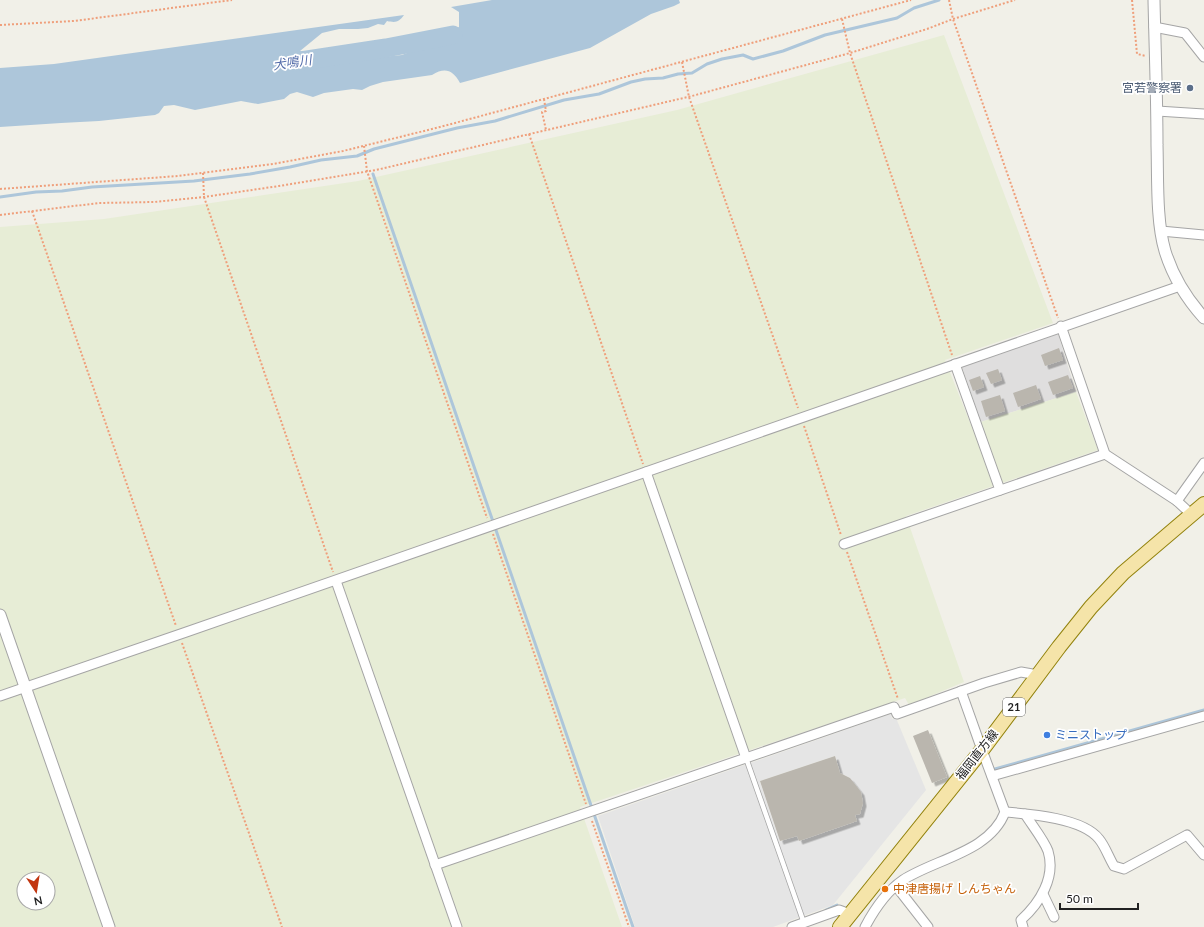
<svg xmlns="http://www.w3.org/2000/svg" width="1204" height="927" viewBox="0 0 1204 927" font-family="Lato,'Noto Sans JP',sans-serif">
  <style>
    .residential { fill: #dfdede }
    .farmland { fill: #e7edd6; fill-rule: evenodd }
    .parking { fill: #e5e5e5; fill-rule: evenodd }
    .water { fill: #adc6da }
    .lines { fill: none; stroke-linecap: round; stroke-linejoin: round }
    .stream { stroke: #adc6da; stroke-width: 3 }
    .river { stroke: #adc6da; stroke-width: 19 }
    .building { fill: #bab6ae; filter: url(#shadow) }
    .service-casing { stroke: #a5a5a5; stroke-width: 6 }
    .minor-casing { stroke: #a5a5a5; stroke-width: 11 }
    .tertiary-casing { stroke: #a5a5a5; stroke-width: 13 }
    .primary-casing { stroke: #92820c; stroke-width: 16 }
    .path { stroke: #ef9f7b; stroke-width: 2; stroke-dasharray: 2 2; stroke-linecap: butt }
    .service { stroke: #fff; stroke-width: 4.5 }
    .minor { stroke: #fff; stroke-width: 9 }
    .tertiary { stroke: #fff; stroke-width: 11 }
    .primary { stroke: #f5e4a9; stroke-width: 14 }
    .service-dot { fill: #5c6f8a; stroke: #fff; stroke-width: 1.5 }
    .shop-dot { fill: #3f7fe0; stroke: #fff; stroke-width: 1.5 }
    .food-dot { fill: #e8710a; stroke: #fff; stroke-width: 1.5 }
    .labels { text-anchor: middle; stroke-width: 3.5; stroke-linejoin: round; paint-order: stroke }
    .shield { fill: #fff; stroke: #646464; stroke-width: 1 }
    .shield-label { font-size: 11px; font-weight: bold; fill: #212121 }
    .service-label { font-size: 12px; fill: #4e5e75; stroke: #fff; text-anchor: end }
    .shop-label { font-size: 12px; fill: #366cbe; stroke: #fff; text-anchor: start }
    .street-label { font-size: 12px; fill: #212121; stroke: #fff }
    .food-label { font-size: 12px; fill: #c56008; stroke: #fff; text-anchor: start }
    .water-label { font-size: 13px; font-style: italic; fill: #546daa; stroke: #fff }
  </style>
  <defs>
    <filter id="shadow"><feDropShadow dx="3.5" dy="3.5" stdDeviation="0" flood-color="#0004"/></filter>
  </defs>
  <rect width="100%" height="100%" fill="#f1f0e8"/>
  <polygon class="residential" points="1058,334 1076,392 981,422 962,367"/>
  <path class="farmland" d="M 944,35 L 1053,323 L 945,360 L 971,425 L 1076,392 L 1098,450 L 906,516 L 964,682 L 909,705 L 905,698 L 580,807 L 622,927 L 0,927 L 0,227 L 104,219 L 358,181 L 677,110 ZM 24,879 L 48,879 L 48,903 L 24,903 Z"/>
  <path class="parking" d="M 891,714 L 892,719 L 896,718 L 926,790 L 833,905 L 773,927 L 635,927 L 598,816 ZM 835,756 L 840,773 L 850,778 L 863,803 L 860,814 L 855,815 L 857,821 L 799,841 L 797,836 L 780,841 L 760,781 Z"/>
  <path class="water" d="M 492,0 L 679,0 L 680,3 L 674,6 L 651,14 L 590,48 L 460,83 C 453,70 445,67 432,75 L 383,82 L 370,86 L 362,90 L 353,89 L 324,93 L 313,97 L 297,92 L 290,94 L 284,99 L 258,104 L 241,101 L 195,110 L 174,105 L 164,106 L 159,113 L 155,115 L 99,121 L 61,123 L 0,127 L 0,68 L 54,64 L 404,15 C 399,22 396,23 387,21 L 384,25 L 378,24 L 368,28 L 358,29 L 339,29 L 322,33 L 300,51 L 315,54 L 322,62 L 328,64 L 356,56 L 362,59 L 402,55 L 412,51 L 439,32 L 455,29 L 459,27 L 459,12 L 451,7 Z"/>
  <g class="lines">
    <g class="stream">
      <polyline points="373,174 633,927"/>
      <polyline points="0,197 36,192 62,191 92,187 194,181 250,174 290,167 321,160 357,156 374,149 457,128 495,121 564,100 599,94 631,82 645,79 663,78 678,74 692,73 707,64 722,59 743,55 753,59 783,51 825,35 897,18 914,8 939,0"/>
      <polyline points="995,769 1204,710"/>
      <polyline points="826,910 837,905"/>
    </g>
    <polyline class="river" points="294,62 386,48 453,35"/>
  </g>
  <g class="building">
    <polygon points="1059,348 1063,360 1045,366 1041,355"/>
    <polygon points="998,369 1002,380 991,384 986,373"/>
    <polygon points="1068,375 1073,388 1053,395 1048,382"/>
    <polygon points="980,376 984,387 973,391 969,380"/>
    <polygon points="1036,385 1041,399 1018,407 1013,393"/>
    <polygon points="1000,395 1005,411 986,417 981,401"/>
    <polygon points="928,730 947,777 932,783 913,736"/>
    <polygon points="835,756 840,773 850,778 861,792 863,803 860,814 855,815 857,821 799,841 797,836 780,841 760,781"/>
  </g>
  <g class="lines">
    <g class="service-casing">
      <polyline id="service" points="746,758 804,923"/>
    </g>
    <g class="minor-casing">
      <g id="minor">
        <polyline points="1154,27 1185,33 1204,57"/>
        <polyline points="1157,111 1204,114"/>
        <polyline points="1161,231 1204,235"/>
        <polyline points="1061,326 1105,454 1177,501 1191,514"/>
        <polyline points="955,364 1000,490"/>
        <polyline points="646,472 746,758"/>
        <polyline points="1177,501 1204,463"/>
        <polyline points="844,544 1105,454"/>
        <polyline points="336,581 457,927"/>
        <path d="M 0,696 C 394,562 785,420 1180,286"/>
        <polyline points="992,776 1204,716"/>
        <path d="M 1005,812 C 1030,814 1083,818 1099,839 C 1105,846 1109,858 1114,866 L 1124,869 L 1187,835 L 1204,855"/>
        <polyline points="435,865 894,707 897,714 984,683 1021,672 1038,675"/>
        <polyline points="896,886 928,927"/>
        <polyline points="1043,894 1054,917"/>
        <polyline points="792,927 839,910 850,914"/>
        <path d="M 865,927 C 874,910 887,891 903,880 C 935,859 990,852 1005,812 L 982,750 L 961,691"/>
        <path d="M 1023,927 L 1021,920 C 1040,903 1056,877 1048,851 C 1044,840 1031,824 1025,814"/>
      </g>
    </g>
    <g class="tertiary-casing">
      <g id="tertiary">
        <path d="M 1154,0 C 1155,48 1157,97 1157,145 C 1158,177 1156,221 1165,251 C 1173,277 1186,298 1204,318"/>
        <polyline points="0,615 109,927"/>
      </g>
    </g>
    <g class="primary-casing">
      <polyline id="primary" points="840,927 982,750 1059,647 1091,607 1123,573 1204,504"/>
    </g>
    <g class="path">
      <polyline points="949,0 953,19 1058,318"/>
      <polyline points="1132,0 1137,54 1146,56"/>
      <polyline points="842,19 850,53 952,355"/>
      <polyline points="0,25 74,21 232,0"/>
      <polyline points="682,62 689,97 798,408"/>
      <polyline points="544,99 546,111 542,112 546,130"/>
      <polyline points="529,134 643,464"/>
      <polyline points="364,146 367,171 487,518"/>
      <polyline points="203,173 204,197 333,572"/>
      <polyline points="0,189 178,176 273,164 343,151 440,127 911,0"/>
      <polyline points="32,211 176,626"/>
      <polyline points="0,215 99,203 154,202 204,197 279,186 376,170 692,96 850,53 927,29 953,19 1015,0"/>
      <polyline points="804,426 841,535"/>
      <polyline points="493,534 586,804"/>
      <polyline points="847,552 898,699"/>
      <polyline points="182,643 282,927"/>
      <polyline points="592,821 629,927"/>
    </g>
    <use href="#service" class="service"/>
    <use href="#minor" class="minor"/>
    <use href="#tertiary" class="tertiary"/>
    <use href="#primary" class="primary"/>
  </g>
  <circle class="service-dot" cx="1190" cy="88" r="4"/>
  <circle class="shop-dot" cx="1047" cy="735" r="4"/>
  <circle class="food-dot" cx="885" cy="889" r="4"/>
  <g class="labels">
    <rect class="shield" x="1003" y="698" width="22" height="18" rx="3"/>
    <g class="shield-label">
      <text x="1014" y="711">21</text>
    </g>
    <g class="service-label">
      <text x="1182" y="92">宮若警察署</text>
    </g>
    <g class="shop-label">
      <text x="1055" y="739">ミニストップ</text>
    </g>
    <g class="street-label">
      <text transform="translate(977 755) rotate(-52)" y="4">福岡直方線</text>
    </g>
    <g class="food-label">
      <text x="893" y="893">中津唐揚げ しんちゃん</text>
    </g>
    <g class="water-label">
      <text transform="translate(292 62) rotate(-8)" y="5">犬鳴川</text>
    </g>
  </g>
  <g transform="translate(36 891) rotate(168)"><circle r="19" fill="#ffffff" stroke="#a6a6a6"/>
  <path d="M0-3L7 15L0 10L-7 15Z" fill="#c23610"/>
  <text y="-6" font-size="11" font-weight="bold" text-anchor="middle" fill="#212121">N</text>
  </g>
  <path d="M1060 903v6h78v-6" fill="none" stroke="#212121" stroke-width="2"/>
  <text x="1066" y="903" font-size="12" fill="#212121" stroke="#ffffff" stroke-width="3" paint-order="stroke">50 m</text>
</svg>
